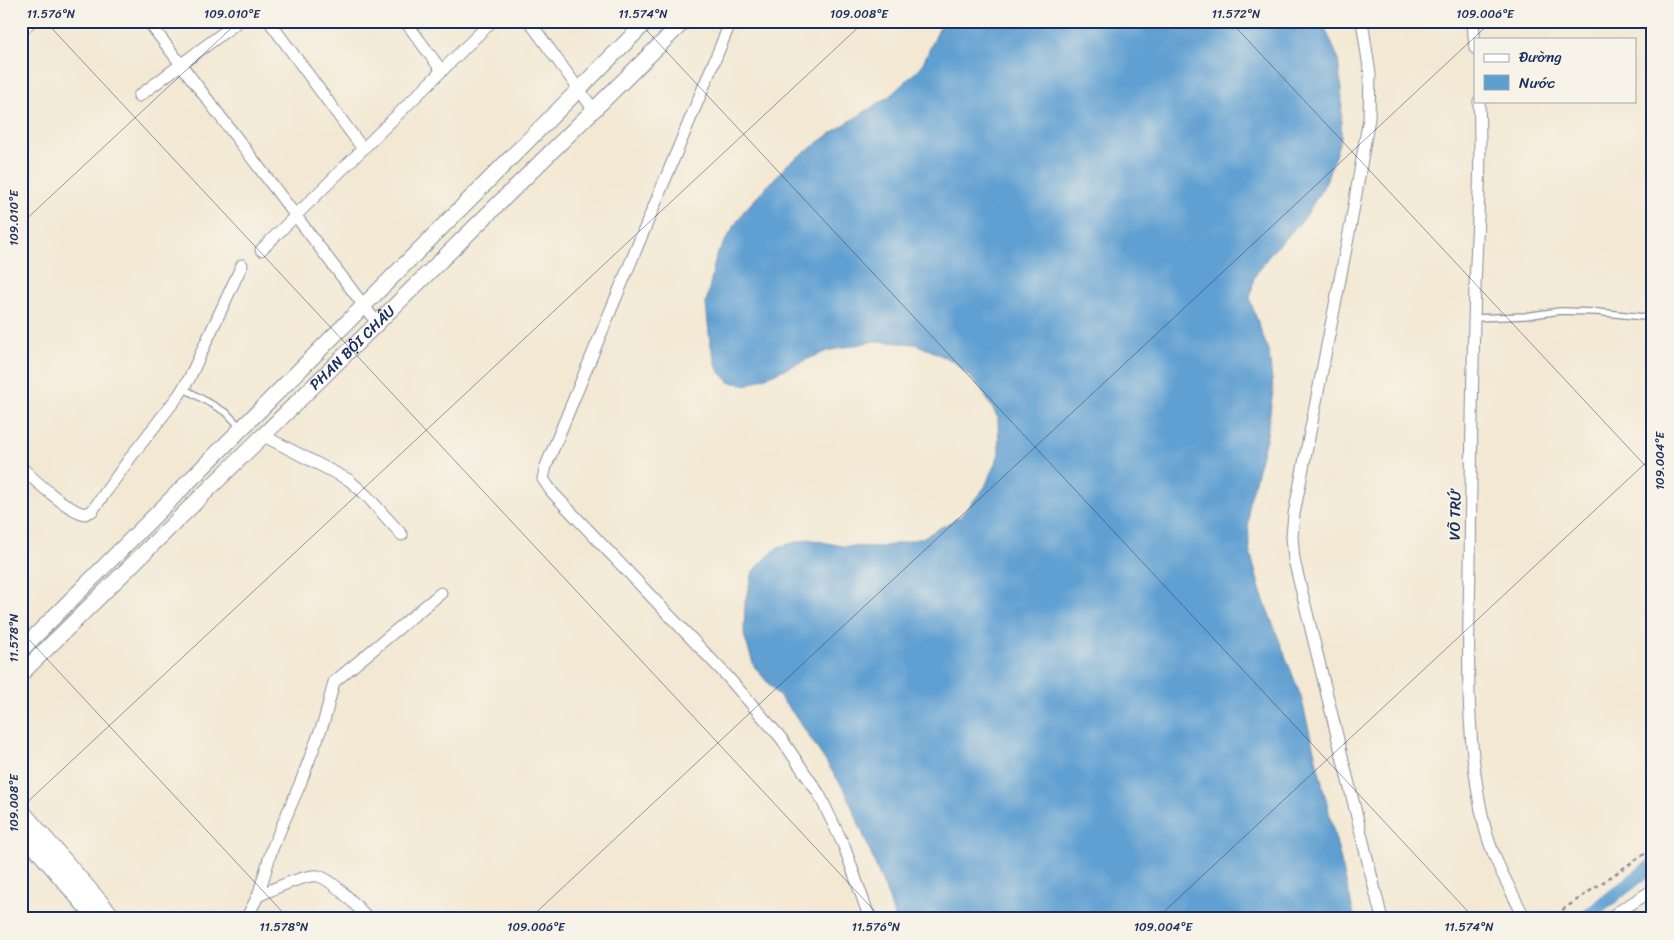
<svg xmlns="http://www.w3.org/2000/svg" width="1674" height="940" viewBox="0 0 1674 940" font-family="Sriracha,sans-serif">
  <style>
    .water { fill: #5e9fd1; stroke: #3c6798 }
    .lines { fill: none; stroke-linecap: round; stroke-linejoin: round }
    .canal { stroke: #5e9fd1; stroke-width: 14 }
    .lane-casing { stroke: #878c98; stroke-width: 8 }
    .street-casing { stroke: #878c98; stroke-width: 13 }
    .secondary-casing { stroke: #878c98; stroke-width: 17 }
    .path { stroke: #878c98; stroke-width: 2.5; stroke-dasharray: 4 4; stroke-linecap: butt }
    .lane { stroke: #fff; stroke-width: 5.5 }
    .street { stroke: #fff; stroke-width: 11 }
    .secondary { stroke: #fff; stroke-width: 15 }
    .ticks { fill: none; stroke: #1b2f5e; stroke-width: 1; stroke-opacity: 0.45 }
    .labels { text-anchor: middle; stroke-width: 4.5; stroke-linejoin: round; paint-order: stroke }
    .street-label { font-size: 15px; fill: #1b2f5e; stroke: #f7f3e8 }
    .neatline { fill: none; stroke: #1b2f5e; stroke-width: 2 }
    .ticks-label { font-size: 12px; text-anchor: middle; fill: #1b2f5e }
  </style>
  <rect width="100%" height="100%" fill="#f7f3e8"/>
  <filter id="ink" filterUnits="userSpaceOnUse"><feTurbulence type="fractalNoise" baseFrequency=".02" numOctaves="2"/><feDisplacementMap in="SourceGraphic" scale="10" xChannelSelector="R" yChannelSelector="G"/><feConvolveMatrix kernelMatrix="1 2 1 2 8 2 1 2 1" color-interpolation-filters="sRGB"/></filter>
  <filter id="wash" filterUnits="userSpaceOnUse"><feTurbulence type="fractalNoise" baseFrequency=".0096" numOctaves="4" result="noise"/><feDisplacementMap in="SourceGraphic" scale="20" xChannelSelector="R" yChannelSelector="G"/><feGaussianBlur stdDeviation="1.12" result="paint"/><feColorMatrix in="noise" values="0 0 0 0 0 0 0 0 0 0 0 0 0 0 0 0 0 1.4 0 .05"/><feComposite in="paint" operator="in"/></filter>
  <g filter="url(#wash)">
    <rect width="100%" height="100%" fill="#f3e8d3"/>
    <polygon class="water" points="943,21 1322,21 1338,58 1342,99 1341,137 1326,182 1304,219 1270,254 1254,277 1250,300 1269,353 1273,390 1267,435 1248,507 1249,548 1261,593 1301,697 1355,919 895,919 888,896 846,792 797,718 754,666 744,635 745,602 753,571 778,547 808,539 841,546 882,547 922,538 960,517 985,487 999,454 998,418 980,387 953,361 916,344 874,341 827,351 747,385 729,382 718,370 710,342 706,304 716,256 743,212 788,164 839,128 890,96 921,67"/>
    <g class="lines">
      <polyline class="canal" points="1584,919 1653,865"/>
    </g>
  </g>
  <g filter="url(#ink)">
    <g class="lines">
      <g class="lane-casing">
        <g id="lane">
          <polyline points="1474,318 1525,316 1560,311 1597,312 1653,318"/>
          <polyline points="183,388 227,413 241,428"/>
        </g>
      </g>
      <g class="street-casing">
        <g id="street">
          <polyline points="148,21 377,323"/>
          <polyline points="269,21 363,149"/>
          <polyline points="405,21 442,71"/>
          <polyline points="529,21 594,110"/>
          <polyline points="731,21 546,466 543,479 552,492 726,675 781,738 819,794 844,846 870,919"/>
          <polyline points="1362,21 1370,74 1369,118 1351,223 1294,514 1292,536 1294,560 1382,919"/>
          <polyline points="1473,21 1475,48"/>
          <polyline points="21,32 31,21"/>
          <polyline points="139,96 239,21"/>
          <path d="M 1479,101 C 1482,163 1477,226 1475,288 C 1472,381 1471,474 1470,567 C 1468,651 1465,742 1484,824 C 1492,858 1510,888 1525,919"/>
          <polyline points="261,250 492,21"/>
          <polyline points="262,435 349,480 366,495 402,535"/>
          <path d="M 21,467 C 35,481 67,510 85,514 L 92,511 L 133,454 L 179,395 L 189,379 L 242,265"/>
          <path d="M 258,896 C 271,890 305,874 318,876 C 333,879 358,908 369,919"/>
          <polyline points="246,919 258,896 272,849 300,784 324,721 334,682 441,593"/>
          <polyline points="1607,919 1653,890"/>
        </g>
      </g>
      <g class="secondary-casing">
        <g id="secondary">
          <polyline points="21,650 647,21"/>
          <path id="s1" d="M 21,674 L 684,21"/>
          <polyline points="21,810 115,919"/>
          <polyline points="21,831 96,919"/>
        </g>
      </g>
      <polyline class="path" points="1549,919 1653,848"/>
      <use href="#lane" class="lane"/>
      <use href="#street" class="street"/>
      <use href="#secondary" class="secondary"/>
    </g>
  </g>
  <path class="ticks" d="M 45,21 L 882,919M 638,21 L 1475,919M 1230,21 L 1653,474M 21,224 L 239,21M 21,631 L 289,919M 21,808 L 865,21M 529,919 L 1492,21M 1156,919 L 1653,456"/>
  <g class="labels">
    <g class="street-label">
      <text dy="5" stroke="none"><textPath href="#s1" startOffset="465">PHAN BỘI CHÂU</textPath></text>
      <text transform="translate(1455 515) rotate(-89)" y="5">VÕ TRỨ</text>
    </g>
  </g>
  <rect width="1674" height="940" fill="none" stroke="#f7f3e8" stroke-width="55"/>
  <rect x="1474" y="38" width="162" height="65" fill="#f7f3e8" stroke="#9fa5b1"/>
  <rect x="1484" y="54" width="25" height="8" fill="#ffffff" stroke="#9fa5b1"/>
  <text x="1519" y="62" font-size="15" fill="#1b2f5e">Đường</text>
  <rect x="1484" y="75" width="25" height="15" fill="#5e9fd1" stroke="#9fa5b1"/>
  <text x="1519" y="88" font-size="15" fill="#1b2f5e">Nước</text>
  <rect x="28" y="28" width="1618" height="884" class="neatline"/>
  <g class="ticks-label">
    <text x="51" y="18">11.576°N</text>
    <text x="232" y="18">109.010°E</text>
    <text x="643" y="18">11.574°N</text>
    <text x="859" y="18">109.008°E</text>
    <text x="1236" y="18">11.572°N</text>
    <text x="1485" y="18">109.006°E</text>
    <text transform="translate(14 218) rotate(-90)" y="4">109.010°E</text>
    <text transform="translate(1660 461) rotate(-90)" y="4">109.004°E</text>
    <text transform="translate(14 638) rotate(-90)" y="4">11.578°N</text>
    <text transform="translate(14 803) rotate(-90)" y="4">109.008°E</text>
    <text x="284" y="931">11.578°N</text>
    <text x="536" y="931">109.006°E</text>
    <text x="876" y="931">11.576°N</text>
    <text x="1163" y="931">109.004°E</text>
    <text x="1469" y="931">11.574°N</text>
  </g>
</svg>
